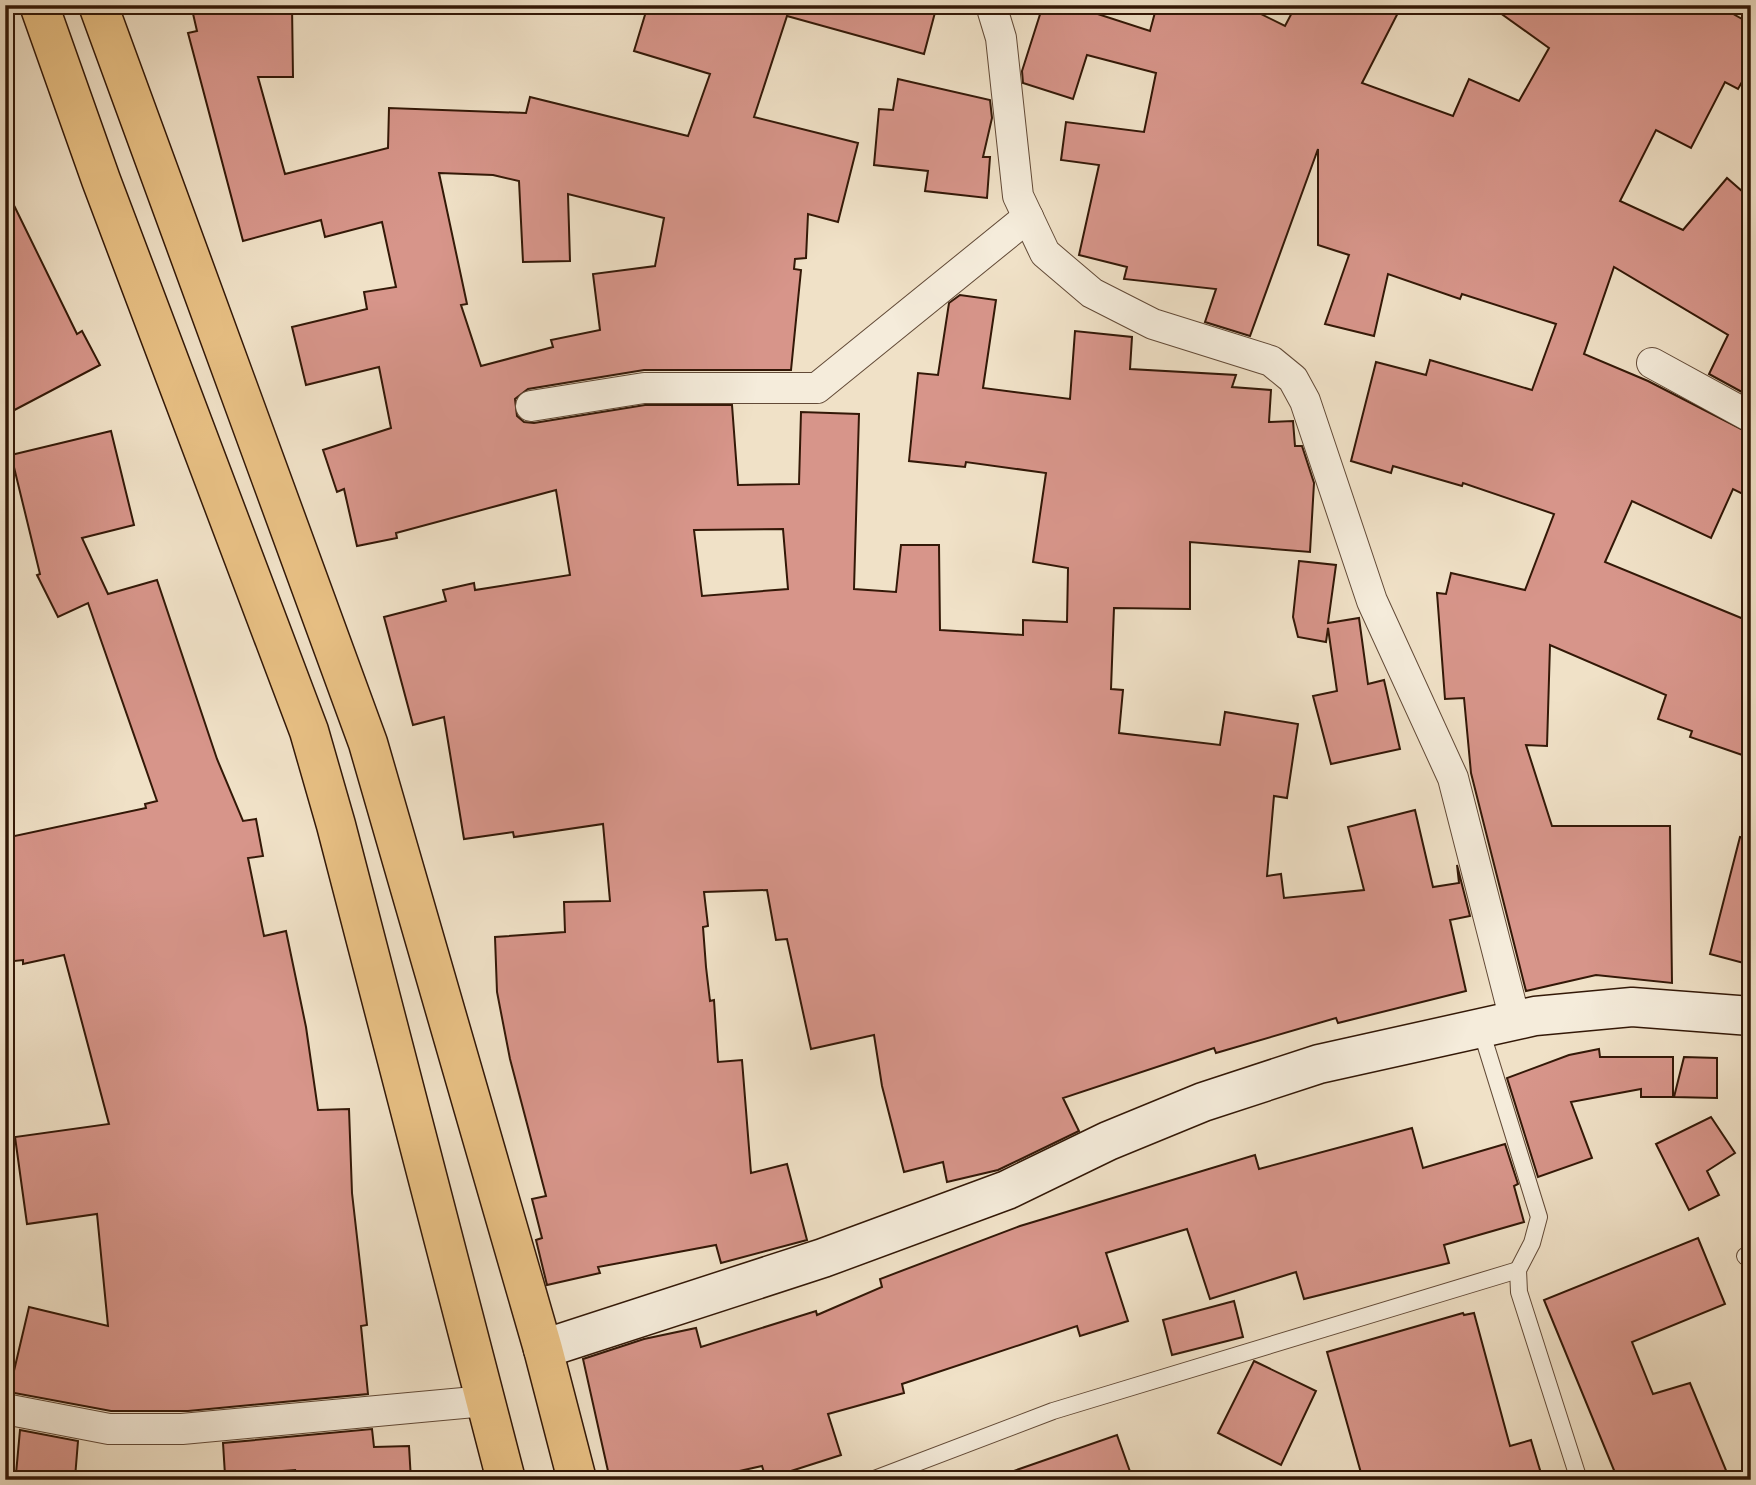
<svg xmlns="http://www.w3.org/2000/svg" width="1756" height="1485" viewBox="0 0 1756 1485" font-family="'IM FELL DW Pica',serif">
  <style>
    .building { fill: #d7958a; stroke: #331807; stroke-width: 2; fill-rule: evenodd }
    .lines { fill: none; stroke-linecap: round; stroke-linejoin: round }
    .lane-casing { stroke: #624a37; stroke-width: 18 }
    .street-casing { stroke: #624a37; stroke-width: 32 }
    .secondary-casing { stroke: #331807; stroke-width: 41 }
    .highway-casing { stroke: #331807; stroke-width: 41 }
    .lane { stroke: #f5ecdb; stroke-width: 16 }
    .street { stroke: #f5ecdb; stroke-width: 30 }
    .secondary { stroke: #f5ecdb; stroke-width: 38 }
    .highway { stroke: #e8c084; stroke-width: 38 }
  </style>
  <rect width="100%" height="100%" fill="#f0e1c7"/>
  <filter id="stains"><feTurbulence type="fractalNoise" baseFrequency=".00286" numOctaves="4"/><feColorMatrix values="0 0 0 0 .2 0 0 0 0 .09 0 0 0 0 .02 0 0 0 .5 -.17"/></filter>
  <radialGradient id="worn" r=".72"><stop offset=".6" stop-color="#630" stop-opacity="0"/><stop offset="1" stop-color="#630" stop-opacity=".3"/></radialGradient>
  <g class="building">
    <path d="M 191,5 L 292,5 L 293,77 L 258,77 L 285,174 L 388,148 L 389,108 L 526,113 L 530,97 L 688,136 L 710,74 L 634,51 L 648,5 L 937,5 L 924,54 L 787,16 L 754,117 L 858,143 L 838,222 L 808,214 L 806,258 L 795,259 L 794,269 L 801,270 L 791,370 L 644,370 L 528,389 L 515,399 L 517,416 L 524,422 L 534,423 L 645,405 L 732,405 L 738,485 L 799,484 L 801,412 L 859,414 L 854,589 L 896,592 L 901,545 L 939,545 L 940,630 L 1023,635 L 1023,620 L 1067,622 L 1068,568 L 1033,562 L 1046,473 L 966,462 L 965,467 L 909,461 L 918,373 L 938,375 L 949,303 L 960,295 L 996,300 L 983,388 L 1070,399 L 1075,331 L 1132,337 L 1130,369 L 1236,375 L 1232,387 L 1271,390 L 1269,422 L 1293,421 L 1295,446 L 1302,446 L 1314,483 L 1310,552 L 1190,542 L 1190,609 L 1114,608 L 1111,689 L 1123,690 L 1119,733 L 1220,745 L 1225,712 L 1298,724 L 1287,798 L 1274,796 L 1267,876 L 1281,874 L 1284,898 L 1364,890 L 1348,827 L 1415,810 L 1433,887 L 1459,883 L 1457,865 L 1470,916 L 1450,920 L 1466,991 L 1338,1023 L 1336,1018 L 1216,1053 L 1214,1048 L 1063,1098 L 1079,1131 L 998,1170 L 947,1182 L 943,1162 L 904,1172 L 882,1086 L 874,1035 L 811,1049 L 787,939 L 776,940 L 767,890 L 704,892 L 708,926 L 703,927 L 706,967 L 710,1001 L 714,1000 L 718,1062 L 742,1060 L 751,1173 L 787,1164 L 807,1240 L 721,1263 L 716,1245 L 598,1267 L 600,1273 L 547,1285 L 536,1240 L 542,1238 L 532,1199 L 546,1196 L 510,1059 L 497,992 L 495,937 L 565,932 L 564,902 L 610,901 L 603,824 L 514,837 L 513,832 L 464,839 L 444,717 L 413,725 L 384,617 L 446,601 L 443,590 L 474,583 L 475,590 L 570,575 L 556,490 L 396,533 L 397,538 L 357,546 L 344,489 L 337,492 L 323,450 L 391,428 L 379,367 L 306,385 L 292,327 L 367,309 L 364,292 L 396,287 L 382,222 L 325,237 L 321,220 L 243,241 L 188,33 L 197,31 ZM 439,173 L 493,175 L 519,181 L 523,262 L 570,261 L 568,194 L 664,218 L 655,266 L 593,274 L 600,330 L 551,340 L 553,347 L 481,366 L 461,305 L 467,304 ZM 783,529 L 788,589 L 702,596 L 694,530 Z"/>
    <polygon points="1043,5 1070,5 1150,31 1157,5 1243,5 1285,26 1296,5 1402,5 1362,83 1453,116 1469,79 1519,101 1549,48 1489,5 1717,5 1751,24 1751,66 1738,89 1725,82 1691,148 1656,130 1620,201 1683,230 1727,178 1751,199 1751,397 1709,374 1728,335 1614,267 1584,354 1648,381 1751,434 1751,498 1733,489 1711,538 1632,501 1605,562 1751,622 1751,758 1690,737 1692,731 1658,719 1666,695 1550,645 1547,746 1526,745 1552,826 1670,826 1672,983 1596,975 1526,991 1471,773 1464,698 1445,699 1437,593 1446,594 1451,573 1525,590 1554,514 1463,483 1462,486 1393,466 1391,473 1351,461 1376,362 1426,375 1430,360 1532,390 1556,324 1462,294 1460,299 1388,274 1374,336 1325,324 1349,255 1318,245 1318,149 1250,336 1205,322 1216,289 1124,279 1127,267 1079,255 1099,165 1061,160 1066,122 1144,132 1156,73 1087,55 1073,99 1023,83 1022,71"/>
    <polygon points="898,79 990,100 992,118 983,157 990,157 987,198 925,191 928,171 874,165 879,109 893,110"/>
    <polygon points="5,187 77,334 82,331 100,365 5,415"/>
    <polygon points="111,431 134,525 82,538 108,594 157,580 217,759 243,821 256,819 263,856 248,858 264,936 286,931 306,1027 318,1110 349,1109 352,1193 367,1325 361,1326 368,1394 188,1411 111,1411 9,1392 29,1307 108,1326 97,1214 27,1224 15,1137 109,1124 64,955 23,964 23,960 5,962 5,838 146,808 145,804 157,801 88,603 58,617 37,575 40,574 11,455"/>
    <polygon points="1299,561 1336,565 1328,623 1359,618 1368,684 1384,680 1400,749 1331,764 1313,696 1337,691 1328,628 1326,642 1298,637 1293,617"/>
    <polygon points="1740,837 1751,839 1751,965 1710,954"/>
    <polygon points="1599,1049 1600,1057 1673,1057 1673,1097 1641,1097 1641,1089 1571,1102 1592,1158 1538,1177 1507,1078 1569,1055"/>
    <polygon points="1684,1057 1717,1058 1717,1098 1674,1097"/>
    <polygon points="1711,1117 1735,1153 1707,1171 1719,1195 1689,1210 1656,1144"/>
    <polygon points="1412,1128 1423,1168 1505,1144 1518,1184 1514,1186 1524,1222 1444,1245 1449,1263 1304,1299 1296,1272 1210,1299 1187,1229 1106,1253 1128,1321 1080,1336 1077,1326 902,1384 904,1393 828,1414 841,1455 766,1479 762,1466 699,1480 610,1480 583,1359 644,1339 696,1328 701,1347 816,1311 817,1315 882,1287 880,1279 1020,1226 1255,1155 1259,1169"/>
    <polygon points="1698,1238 1725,1304 1632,1342 1653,1394 1690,1383 1730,1480 1618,1480 1544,1300"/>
    <polygon points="1234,1301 1243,1337 1172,1355 1163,1320"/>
    <polygon points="1463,1313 1464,1315 1474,1313 1510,1446 1531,1440 1543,1480 1363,1480 1327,1352"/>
    <polygon points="1254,1361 1316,1391 1281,1465 1218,1433"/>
    <polygon points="372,1429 374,1447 409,1446 411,1480 294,1480 295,1470 225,1475 223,1443"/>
    <polygon points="20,1430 78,1441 75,1478 16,1474"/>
    <polygon points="1117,1435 1133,1480 1003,1480 1002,1475"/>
  </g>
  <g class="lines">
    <g class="lane-casing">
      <g id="lane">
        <polyline points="1480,1027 1539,1217 1532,1243 1518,1270 1519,1292 1579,1480"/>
        <polyline points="1745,1256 1751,1261"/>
        <polyline points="872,1480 1053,1411 1518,1270"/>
        <polyline points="1745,1480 1751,1472"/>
      </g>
    </g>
    <g class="street-casing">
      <g id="street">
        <polyline points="991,5 1001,38 1018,196 1045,253 1092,293 1153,324 1271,361 1293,379 1305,401 1372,601 1453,778 1515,1020"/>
        <polyline points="1652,363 1751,417"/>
        <polyline points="531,406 644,388 817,388 1028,217"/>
        <polyline points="5,1409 109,1429 182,1429 485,1401"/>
      </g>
    </g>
    <g class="secondary-casing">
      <polyline id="secondary" points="543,1349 823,1258 1007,1190 1108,1141 1203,1102 1319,1064 1535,1016 1632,1007 1751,1016"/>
    </g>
    <g class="highway-casing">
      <g id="highway">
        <polyline points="39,5 101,180 309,731 336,825 506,1480"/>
        <polyline points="98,5 368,743 543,1349 577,1480"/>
      </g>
    </g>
    <use href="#lane" class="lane"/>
    <use href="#street" class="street"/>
    <use href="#secondary" class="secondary"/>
    <use href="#highway" class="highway"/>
  </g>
  <rect width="1756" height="1485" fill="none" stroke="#f0e1c7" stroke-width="28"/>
  <rect x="7" y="7" width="1742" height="1471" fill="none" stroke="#331807" stroke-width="3.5"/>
  <rect x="14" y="14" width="1728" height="1457" fill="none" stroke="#331807" stroke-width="2"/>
  <rect width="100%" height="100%" filter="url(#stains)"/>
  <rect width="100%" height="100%" fill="url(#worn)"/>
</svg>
